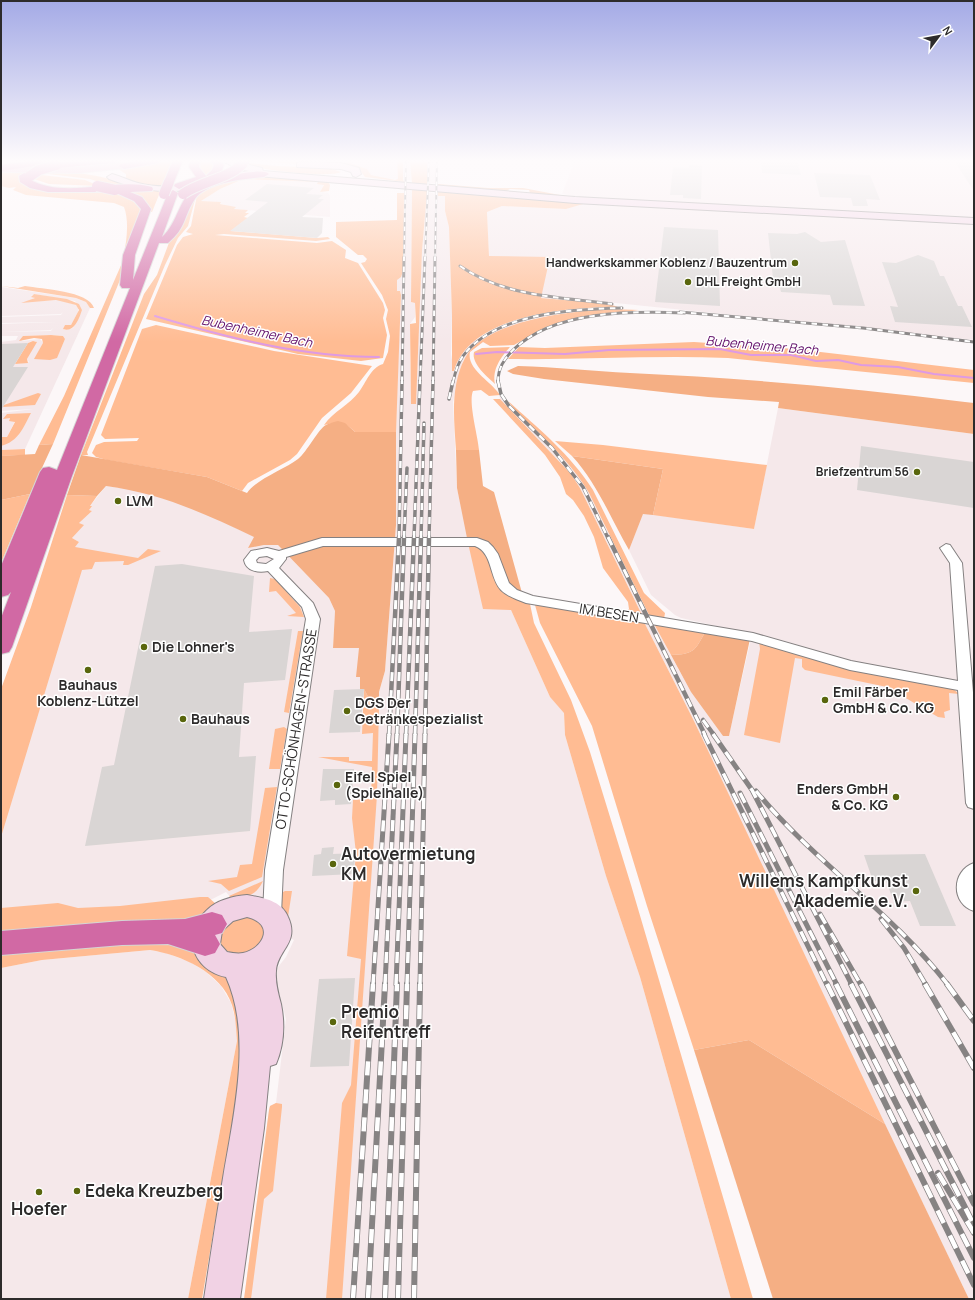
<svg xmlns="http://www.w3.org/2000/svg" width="975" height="1300" font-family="Manrope,sans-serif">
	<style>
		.built { fill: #f5e8ea; fill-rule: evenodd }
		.green { fill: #ffbc93 }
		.forest { fill: #f5af84 }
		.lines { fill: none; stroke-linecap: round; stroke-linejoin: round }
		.stream { stroke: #de9ae3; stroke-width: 2 }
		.building { fill: #d9d5d4 }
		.street-casing { stroke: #848081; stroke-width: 2 }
		.secondary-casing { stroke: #848081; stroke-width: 2 }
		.primary-casing { stroke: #d5d5d5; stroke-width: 2 }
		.highway-casing { stroke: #d5d5d5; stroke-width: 2 }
		.street { fill: #fff; fill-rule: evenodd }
		.secondary { fill: #f1d2e4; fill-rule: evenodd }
		.primary { fill: #e3a5c8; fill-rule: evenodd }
		.highway { fill: #d169a4; fill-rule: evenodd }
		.rail-far5-casing { stroke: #868383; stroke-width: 2 }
		.rail-far4-casing { stroke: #868383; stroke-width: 3 }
		.rail-far3-casing { stroke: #868383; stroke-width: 3.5 }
		.rail-far2-casing { stroke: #868383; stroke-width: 4.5 }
		.rail-far1-casing { stroke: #868383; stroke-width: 5 }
		.rail-casing { stroke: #868383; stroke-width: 6 }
		.rail-far5 { stroke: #fff; stroke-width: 1.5; stroke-dasharray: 4.5; stroke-linecap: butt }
		.rail-far4 { stroke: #fff; stroke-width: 2; stroke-dasharray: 5.5; stroke-linecap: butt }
		.rail-far3 { stroke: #fff; stroke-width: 2.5; stroke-dasharray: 7; stroke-linecap: butt }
		.rail-far2 { stroke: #fff; stroke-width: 3; stroke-dasharray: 9; stroke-linecap: butt }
		.rail-far1 { stroke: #fff; stroke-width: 3.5; stroke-dasharray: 11; stroke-linecap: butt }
		.rail { stroke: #fff; stroke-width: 4.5; stroke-dasharray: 14; stroke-linecap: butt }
		.highway-bridge-casing { stroke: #d5d5d5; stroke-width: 12; stroke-linecap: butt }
		.highway-bridge { stroke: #d169a4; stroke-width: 10 }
		.poi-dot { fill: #59660d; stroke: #fff; stroke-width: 1.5 }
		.labels { text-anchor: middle; stroke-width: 3; stroke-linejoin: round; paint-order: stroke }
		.far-poi-label { font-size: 12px; font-weight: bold; fill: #2d2b2b; stroke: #fff; text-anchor: end }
		.far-water-label { font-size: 13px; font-style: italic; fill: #63116b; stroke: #fff }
		.poi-label { font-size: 14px; font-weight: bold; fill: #2d2b2b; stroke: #fff; text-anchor: start }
		.street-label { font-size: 14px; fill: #2d2b2b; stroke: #fff }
		.near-poi-label { font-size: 17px; font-weight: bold; fill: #2d2b2b; stroke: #fff; text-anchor: start }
	</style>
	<rect width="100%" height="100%" fill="#fcf7f8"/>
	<g class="built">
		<polygon points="274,160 397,160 398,179 389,180 371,175 367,169 350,163"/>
		<polygon points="403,160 410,160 412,180 403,180"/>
		<polygon points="427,160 434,160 435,166 436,160 438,160 437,183 427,183"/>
		<polygon points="575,160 974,160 974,340 606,302 604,304 541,298 489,256 487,212 502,206 566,209 585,203 571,202 573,196 562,194"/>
		<polygon points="243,179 318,182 318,184 324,184 320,192 328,193 330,196 330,217 234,209 235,208 216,202 201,201 220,189"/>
		<polygon points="404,189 412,190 411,302 415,303 415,317 410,324 410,363 411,387 415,404 422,251 427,192 445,196 445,211 449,227 452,315 451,354 454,371 459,357 471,343 484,335 509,323 541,314 568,310 618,307 619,309 568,312 528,320 497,332 470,351 463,362 453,402 457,488 476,574 511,610 550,697 564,712 565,735 606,876 640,977 731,1299 244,1299 269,1110 270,1106 276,1103 286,1019 275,979 278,967 286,957 294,940 285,936 232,899 226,892 187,912 1,915 1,714 74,547 79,542 72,538 83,525 79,523 92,511 89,510 90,506 106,486 137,490 191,507 255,537 248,548 264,545 278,545 329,598 335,611 333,648 360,648 360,677 364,689 379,706 379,692 385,671 396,525 396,411 401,295 400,291 397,291 397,280 403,271"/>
		<path d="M1 287 76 298 86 302 90 308 25 449 1 450V446L4 445 30 413 10 418 9 421H15L7 437H1V413L33 409 1 411V342L16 340 18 336H1V332L51 331 53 328 51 330 1 332V324L56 322 1 323V317L61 315 63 312 61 314 1 316ZM34 294 75 301 82 310 73 328 64 330 65 325H71L78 312V308L76 305 60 300 30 301 35 297 31 296ZM54 335 63 336 65 339 56 358 40 339 22 341 23 336ZM36 341 27 359 29 362 15 364 29 342Z"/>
		<polygon points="499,393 515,411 558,452 577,474 589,493 650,617 642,615 580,488 571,474 509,409 500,399"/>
		<polygon points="778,408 974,434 974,1299 969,1299 807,963 694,721 644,622 654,624 691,692 723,736 729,735 752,634 681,618 675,615 651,595 629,550 643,513 754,529"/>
		<polygon points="150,950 166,953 190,962 206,972 221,986 231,1003 236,1023 237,1041 188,1299 1,1299 1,968 42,960"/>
	</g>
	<g class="green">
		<polygon points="162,160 175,160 163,187 146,185 126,180 126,174 118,169"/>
		<polygon points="198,160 211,160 217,165 204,179 196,165"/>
		<polygon points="250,160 350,163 367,169 371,175 395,180 398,179 397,160 403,160 403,180 405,182 365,177 359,169 346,165 278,163"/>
		<polygon points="410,160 427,160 427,184 412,183"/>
		<path d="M249 163 277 166 329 168 341 172C330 178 261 170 248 165Z"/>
		<path d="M1 173H23L21 175 34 187C55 188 135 183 141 210L122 275 53 444 39 445 64 396 122 263C126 246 130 223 124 207L114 203 26 195 13 190 16 187 9 188 1 186Z"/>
		<path d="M40 173C71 170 103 175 132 186L114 187 90 179Z"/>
		<polygon points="33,174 85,180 99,186 49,184 34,179"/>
		<polygon points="256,175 328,182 330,185 329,191 320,192 324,185 317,184 318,182 243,179 220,189 201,201 221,202 220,204 236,207 234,209 248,210 245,213 249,213 244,217 248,218 231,231 317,238 328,237 330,239 316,241 224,234 215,235 317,243 332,241 346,250 345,258 358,263 383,303 385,310 383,318 387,335 383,358 361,361 298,354 146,319 177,245 183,237 193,234 186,232 191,226 197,195 207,187"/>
		<polygon points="412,189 427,191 427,192 422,251 416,404 411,404 410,324 416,323 415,303 411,302"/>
		<polygon points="161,190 152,212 149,211 123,191"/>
		<path d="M438 192 583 204 566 209 502 206 487 212 489 256 550 257 541 298 609 304 618 307C570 307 470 314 454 371H452V315L449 227 445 211V196H438Z"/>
		<path d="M397 193H404L403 271 401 277 397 280V291H400L401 295 396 432H355C343 421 341 421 324 425 334 411 349 405 359 392 366 383 371 367 383 364L388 352 390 336 386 319 388 310 382 295 361 263 365 262 367 259 363 255H358L336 237V222L397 220Z"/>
		<polygon points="196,196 188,226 178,238 165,265 87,452 88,455 81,455 144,294 157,275 170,240 184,222 193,197"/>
		<path d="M1 286 18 288 25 286C42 289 89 291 94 308H90L86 302 76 298Z"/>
		<path d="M34 294 67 299 79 304 82 310C79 319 74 333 63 329L65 325H71L79 310 76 305 56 300 21 303 35 298 31 297Z"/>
		<path d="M610 309 639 310 568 320 546 327 514 345 490 346 483 342 470 352C466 369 492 382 500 395L489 396 481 390 473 391C468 402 478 436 479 450H456C454 419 450 387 465 358 485 320 572 311 610 309Z"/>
		<polygon points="156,325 274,351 372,366 351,393 322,418 297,454 290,460 248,483 242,491 207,477 107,460 96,457 92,453 96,445 104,442 137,441 139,438 105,439 101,435 142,329"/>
		<polygon points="51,335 63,336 65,339 57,358 50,360 34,359 43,343 42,339 34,338 19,341 23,336"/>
		<polygon points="33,341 37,342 27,359 28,363 15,364 28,343"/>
		<path d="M694 342 795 349 974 370V383L728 358C655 355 581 360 508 359L519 347 545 348Z"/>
		<path d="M510 347C501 357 492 369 495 384 488 377 471 364 474 352L482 348Z"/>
		<polygon points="38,393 41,394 35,405 3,407 4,405"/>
		<polygon points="493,399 500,399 571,474 580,488 642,615 625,612 629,609 628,602 603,568 594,537 584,516 573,500 566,494 560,477 545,455"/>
		<path d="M508 401C538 428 571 455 593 490L644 593 665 613 664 619 650 617 589 493C575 469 557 451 538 432 527 422 516 413 508 401Z"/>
		<path d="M31 413C23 428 19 441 1 446V437H7L15 422 9 421 10 418 3 419 7 414Z"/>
		<polygon points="555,441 603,445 767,465 754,529 653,515 663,469 572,456"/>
		<polygon points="25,449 25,455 1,456 1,450"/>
		<polygon points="30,494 1,563 1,500"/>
		<polygon points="67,495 97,496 90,506 92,506 89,510 92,511 79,523 84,525 72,538 79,542 75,547 138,558 148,549 161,551 128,565 123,565 124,561 95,562 92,569 82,570 1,837 1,689 31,607"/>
		<polygon points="468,543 485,550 507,595 530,604 534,623 571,700 590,752 631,885 753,1299 731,1299 640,977 606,876 565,735 564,713 550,697 511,610 483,609"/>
		<polygon points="270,578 275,579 300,607 304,617 287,616 296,613 276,591 269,592"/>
		<polygon points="535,605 644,622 694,721 885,1124 749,1040 694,1050 647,906 592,726 540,623"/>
		<path d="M654 624 705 632C695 651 694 654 671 655Z"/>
		<polygon points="298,631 303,631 289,713 284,712"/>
		<polygon points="759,641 951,687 959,694 949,693 950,710 944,712 945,718 938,717 887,687 805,670 802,667 802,659 795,658 780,743 744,735 760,649"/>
		<polygon points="364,689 373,706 379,706 377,795 342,1299 326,1299 342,1103 351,1085 361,959 347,956 356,853 352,818 353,800 371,799 372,767 318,757 349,757 349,761 372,761 373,733 362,734"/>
		<polygon points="284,727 287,729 280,769 269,769 275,729"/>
		<polygon points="277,787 262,877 229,891 221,884 208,881 237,877 240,865 252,864 265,788"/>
		<path d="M263 881C256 896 247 897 232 899L229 896Z"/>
		<polygon points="285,891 292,891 285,936 279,912 281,893"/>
		<polygon points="200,897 208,897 216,904 204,920 1,936 1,908 58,903 78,908 120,906"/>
		<path d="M249 916 262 921 266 933C265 937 263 941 261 945 251 959 224 958 219 940 224 922 231 919 249 916Z"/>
		<path d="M158 941 189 944 230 974 246 1040 202 1299H188L237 1041C236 1029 236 1017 232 1005 221 972 181 955 150 950L42 960 1 968V954Z"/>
		<polygon points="276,1103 282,1104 282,1107 273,1191 264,1199 251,1299 244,1299 269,1110 270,1106"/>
	</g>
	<g class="forest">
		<polygon points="438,184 488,188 523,188 565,196 530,193 529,190 510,189 506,191 438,185"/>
		<path d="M518 366C556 367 593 371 630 373 742 378 854 388 965 402L974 403V434L778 408 779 402 708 397 544 379 513 374 507 371Z"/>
		<path d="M338 421 345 423 355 432H396V525L385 671 379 692V706H373L364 689H360V677H356L359 648H333L335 611 329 598 278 545H264L248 548 254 537C206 514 160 493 106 486L97 496 67 495 81 455 207 477 247 493C255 480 285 469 298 459 307 452 319 428 326 425 329 423 334 422 338 421Z"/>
		<polygon points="53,444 30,494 1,500 1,456 35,454 39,445"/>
		<polygon points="456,450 479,450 483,486 494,492 522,593 506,582 494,548 488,542 467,538 457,488"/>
		<path d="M572 456 663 469 653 515 643 514 629 550C611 519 597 483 572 456Z"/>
		<path d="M705 632 750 639 729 736H723L691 692 671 655C694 654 695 651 705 632Z"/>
		<polygon points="749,1040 885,1124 969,1299 773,1299 694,1050"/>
	</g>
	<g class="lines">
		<g class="stream">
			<path d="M155 316C228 338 302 357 379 357"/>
			<polyline points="476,354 497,352 565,354 609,350 720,349 751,355 791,355 816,361 838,360 861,365 898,367 934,374 974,378"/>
		</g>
	</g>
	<g class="building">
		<polygon points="761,160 797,160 801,175 762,173"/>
		<polygon points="955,162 974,163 974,191"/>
		<polygon points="689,165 702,166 701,199 683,198 683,195 670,195 673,167 689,168"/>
		<polygon points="814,173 870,175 880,200 866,199 868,206 853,206 851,198 820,197"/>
		<polygon points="267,184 314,188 306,194 323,195 318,199 324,199 302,217 323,218 322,233 317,238 230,231 268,202 245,200"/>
		<polygon points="664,227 718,230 720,306 655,302"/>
		<polygon points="805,232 821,242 845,240 865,306 833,305 830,295 781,292 780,288 774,287 768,233 797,234"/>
		<polygon points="918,255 934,261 940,276 944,276 958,306 962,306 972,327 895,322 890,306 898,307 882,262 896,263"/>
		<polygon points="28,343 13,367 28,367 1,410 1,344"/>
		<polygon points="861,446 974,462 974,508 857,490"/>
		<polygon points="182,564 254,576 249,632 292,629 285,680 244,683 239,757 256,756 250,831 85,846 102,767 114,765 155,566"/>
		<polygon points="364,689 360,732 329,733 334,690"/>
		<polygon points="323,769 354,769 351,804 335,805 335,800 320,801"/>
		<polygon points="334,847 333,854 355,853 354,874 312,876 314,855 321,854 322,848"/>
		<polygon points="925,854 956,926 920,926 910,901 894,902 886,881 873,881 864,855"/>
		<polygon points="355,978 349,1066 310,1067 319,979"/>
	</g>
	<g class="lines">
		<g class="street-casing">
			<g id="street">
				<path d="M322 538H477L488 542 493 547 498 554 509 583 517 590 533 596 753 633 851 661 958 681 950 563 940 548 946 544 950 545 962 563 974 704V809L968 807 966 803 958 690 850 670 752 641 526 603C518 600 508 597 501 590 489 577 493 553 475 546H323L286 557V559L279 568 313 603 320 619 283 870 281 914 278 919 272 922 266 919 263 914 265 870 306 619 302 607 268 571C258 573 246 571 244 560L251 551 267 548 279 551ZM267 556 274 559 266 564 257 563 256 560 259 557Z"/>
				<path d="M974 863V911C951 904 951 871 974 863Z"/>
			</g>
		</g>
		<g class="secondary-casing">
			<g id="secondary">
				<path d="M220 160C234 160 249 165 262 168L263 171 575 197 974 218V224L575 203 257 176 240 178 235 175 237 173 249 171 239 169Z"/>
				<polygon points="300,162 341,163 359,168 361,174 356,177 353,176 351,172 341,169 297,167 297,163"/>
				<path d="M112 174C121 176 129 181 138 183 161 189 183 186 206 181L211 184 209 186C174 195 143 192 109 179L107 177Z"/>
				<path d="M247 895C263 898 281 900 288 917 300 943 277 950 276 971 275 982 278 993 281 1004 285 1024 284 1045 276 1064L270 1066 264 1128 240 1299H204C210 1259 216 1219 223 1178 233 1117 253 1036 226 977 192 970 181 934 207 910 217 900 234 896 247 895ZM247 917C276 924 263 949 243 953 238 954 232 953 227 952L220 944 222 931 233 921Z"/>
			</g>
		</g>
		<g class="primary-casing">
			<polygon id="primary" points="124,163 127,164 129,166 127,168 79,173 1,172 1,166 79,167"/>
		</g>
		<g class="highway-casing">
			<g id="highway">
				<polygon points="36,160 59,160 57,162 119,160 114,163 56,168 53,167 53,163 1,171 1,165"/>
				<polygon points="142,160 163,160 158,163 124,169 119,166 121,164"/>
				<polygon points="173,160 183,160 174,182 169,185 164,182"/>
				<path d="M190 160H200L199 167 206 176 212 170 214 165 209 160C215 160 220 159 224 164L222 171 214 180C224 177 262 167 269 174L264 177C245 179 207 182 195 199 183 217 187 227 168 243H159L72 476 12 647 9 652 1 654V618L11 592 8 595 1 597V566L40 472 43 468 49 467 57 470 130 288H122L120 285 123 255 141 209 134 201 114 192H48L30 188 20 182 19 176 24 173 27 174 29 179C65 200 114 177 152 187L153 189 152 191 130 192 142 197 151 209 135 255 133 280 168 193 173 190 178 193 162 237C178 223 179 197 196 187L193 185 179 189 174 186 175 184 196 177 189 167Z"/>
				<polygon points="212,912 222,915 227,924 222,933 215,935 220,944 215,953 205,956 168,944 122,945 1,955 1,931 122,921 185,919"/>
			</g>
		</g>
		<use href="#street" class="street"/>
		<use href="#secondary" class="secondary"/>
		<use href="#primary" class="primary"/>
		<use href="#highway" class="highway"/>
		<g class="rail-far5-casing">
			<g id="rail-far5">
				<polyline points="404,258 406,160"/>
				<polyline points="425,258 429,160"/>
				<polyline points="435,258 437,160"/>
			</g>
		</g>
		<g class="rail-far4-casing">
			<g id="rail-far4">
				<path d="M460 266C505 297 560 297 612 304"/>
				<polyline points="680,312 863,328 974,342"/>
				<polyline points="402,382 404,257"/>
				<polyline points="420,382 425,257"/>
				<polyline points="433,382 435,257"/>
				<path d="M453 382C455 373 458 363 463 356 495 313 573 309 622 308"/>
				<path d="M498 382C498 368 504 359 513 350 554 310 631 311 685 313"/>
			</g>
		</g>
		<g class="rail-far3-casing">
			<g id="rail-far3">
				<polyline points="498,381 501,394 509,406 552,448 583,487 608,538"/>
				<polyline points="449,399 453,381"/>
				<polyline points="399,538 402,381"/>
				<polyline points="404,538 407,468"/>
				<polyline points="414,538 420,381"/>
				<polyline points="421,538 424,423"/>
				<polyline points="429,538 433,381"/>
			</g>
		</g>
		<g class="rail-far2-casing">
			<g id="rail-far2">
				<polyline points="608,537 705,735"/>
				<polyline points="703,720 714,735"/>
				<polyline points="389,735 399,537"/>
				<polyline points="397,735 404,537"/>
				<polyline points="406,735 414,537"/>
				<polyline points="415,735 421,537"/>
				<polyline points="425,735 429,537"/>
			</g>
		</g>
		<g class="rail-far1-casing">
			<g id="rail-far1">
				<polyline points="704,734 827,985"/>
				<polyline points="713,734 752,790 852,985"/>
				<path d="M756 791C814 862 892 912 948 985"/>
				<polyline points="740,793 837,985"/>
				<polyline points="820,914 861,985"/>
				<polyline points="881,919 904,948 926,985"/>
				<polyline points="373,985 389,734"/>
				<polyline points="385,985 397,734"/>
				<polyline points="396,985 406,734"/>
				<polyline points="407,985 415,734"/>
				<polyline points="420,985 425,734"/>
			</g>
		</g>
		<g class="rail-casing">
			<g id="rail">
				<polyline points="827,984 974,1285"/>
				<polyline points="836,984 974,1258"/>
				<polyline points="851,984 974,1225"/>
				<polyline points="861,984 974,1204"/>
				<polyline points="925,984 974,1068"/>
				<polyline points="947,984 974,1021"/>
				<polyline points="938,1173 974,1233"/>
				<polyline points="353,1299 373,984"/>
				<polyline points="368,1299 385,984"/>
				<polyline points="385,1299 397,984"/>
				<polyline points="398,1299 407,984"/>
				<polyline points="414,1299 420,984"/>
			</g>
		</g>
		<use href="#rail-far5" class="rail-far5"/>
		<use href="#rail-far4" class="rail-far4"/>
		<use href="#rail-far3" class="rail-far3"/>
		<use href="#rail-far2" class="rail-far2"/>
		<use href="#rail-far1" class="rail-far1"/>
		<use href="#rail" class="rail"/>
		<g class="highway-bridge-casing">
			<g id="highway-bridge">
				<polyline points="30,176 39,170 56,165"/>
				<polyline points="97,186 115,190"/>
				<polyline points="164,194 169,182"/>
				<path d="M183 194C200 181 235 178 245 160"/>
			</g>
		</g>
		<use href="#highway-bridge" class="highway-bridge"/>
	</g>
	<linearGradient id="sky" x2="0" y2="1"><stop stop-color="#a4aae6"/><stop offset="0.47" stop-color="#fefbfc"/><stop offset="1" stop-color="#fefbfc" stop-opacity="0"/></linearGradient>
	<rect width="975" height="342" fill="url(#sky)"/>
	<g class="poi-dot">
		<circle cx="795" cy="263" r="4"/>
		<circle cx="688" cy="282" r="4"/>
		<circle cx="917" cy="472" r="4"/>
		<circle cx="118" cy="501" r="4"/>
		<circle cx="144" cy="647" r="4"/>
		<circle cx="88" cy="670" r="4"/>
		<circle cx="825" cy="700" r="4"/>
		<circle cx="347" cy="711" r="4"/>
		<circle cx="183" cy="719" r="4"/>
		<circle cx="337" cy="785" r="4"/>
		<circle cx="896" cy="797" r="4"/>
		<circle cx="333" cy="864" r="4"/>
		<circle cx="916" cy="891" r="4"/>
		<circle cx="333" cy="1022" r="4"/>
		<circle cx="77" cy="1191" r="4"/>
		<circle cx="39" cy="1192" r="4"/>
	</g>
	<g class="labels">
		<g class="far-poi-label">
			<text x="787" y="267">Handwerkskammer Koblenz / Bauzentrum</text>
			<text x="696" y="286" text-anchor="start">DHL Freight GmbH</text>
			<text x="909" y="476">Briefzentrum 56</text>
		</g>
		<g class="far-water-label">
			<text transform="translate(257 331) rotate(12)" y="5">Bubenheimer Bach</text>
			<text transform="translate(762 345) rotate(5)" y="5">Bubenheimer Bach</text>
		</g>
		<g class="poi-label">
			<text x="126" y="506">LVM</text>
			<text x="152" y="652">Die Lohner's</text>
			<text x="88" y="690" text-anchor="middle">Bauhaus<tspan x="88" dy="16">Koblenz-Lützel</tspan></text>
			<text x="833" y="697">Emil Färber<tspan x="833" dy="16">GmbH &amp; Co. KG</tspan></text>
			<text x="355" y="708">DGS Der<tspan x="355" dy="16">Getränkespezialist</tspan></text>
			<text x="191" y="724">Bauhaus</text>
			<text x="345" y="782">Eifel Spiel<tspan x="345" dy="16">(Spielhalle)</tspan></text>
			<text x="888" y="794" text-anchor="end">Enders GmbH<tspan x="888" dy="16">&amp; Co. KG</tspan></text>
		</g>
		<g class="street-label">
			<text transform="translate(609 613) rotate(9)" y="5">IM BESEN</text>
			<text transform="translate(296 729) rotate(-81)" y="5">OTTO-SCHÖNHAGEN-STRASSE</text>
		</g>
		<g class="near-poi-label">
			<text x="341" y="860">Autovermietung<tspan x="341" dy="20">KM</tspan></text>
			<text x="908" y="887" text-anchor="end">Willems Kampfkunst<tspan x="908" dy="20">Akademie e.V.</tspan></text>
			<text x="341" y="1018">Premio<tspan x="341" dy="20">Reifentreff</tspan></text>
			<text x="85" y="1197">Edeka Kreuzberg</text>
			<text x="39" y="1215" text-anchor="middle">Hoefer</text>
		</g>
	</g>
	<rect width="975" height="1300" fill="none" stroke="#2d2b2b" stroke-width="4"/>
	<g transform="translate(939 36) rotate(58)" stroke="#ffffff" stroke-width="3" paint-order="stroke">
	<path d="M0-3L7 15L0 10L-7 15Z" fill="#2d2b2b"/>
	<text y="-6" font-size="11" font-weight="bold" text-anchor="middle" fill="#2d2b2b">N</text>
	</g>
</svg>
